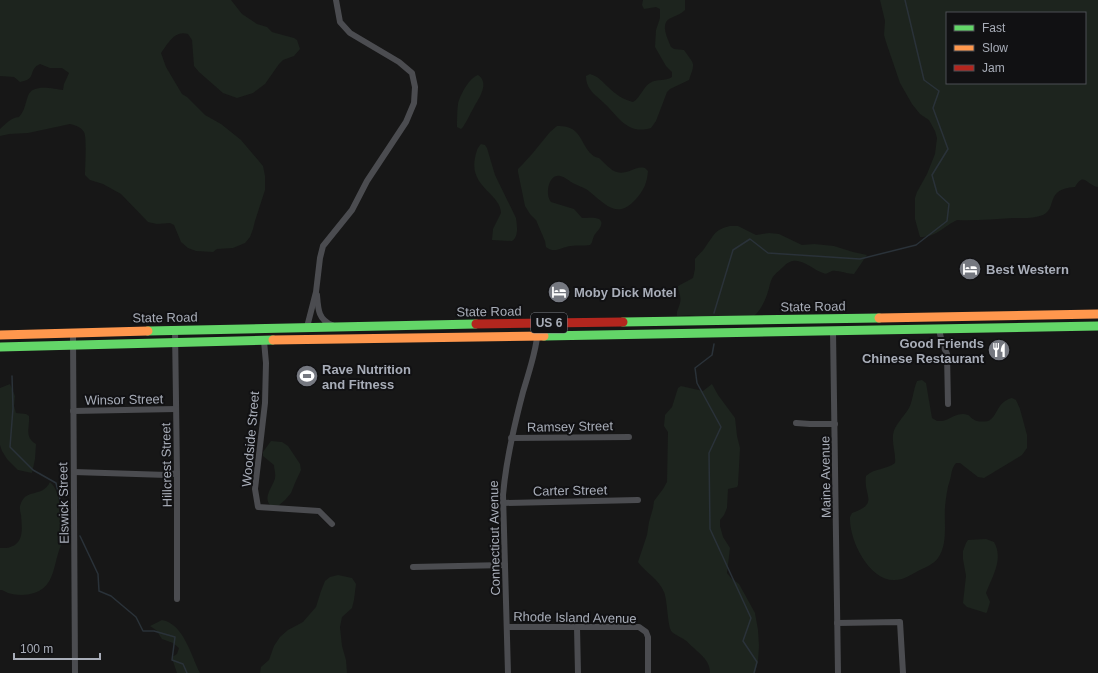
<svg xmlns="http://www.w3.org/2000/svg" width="1098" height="673" font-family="Arial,sans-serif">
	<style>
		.green { fill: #1d241e; fill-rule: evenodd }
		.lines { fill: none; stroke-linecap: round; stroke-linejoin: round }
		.stream { stroke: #2a3239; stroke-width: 1.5 }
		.street { stroke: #4b4c50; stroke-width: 6 }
		.fast { stroke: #63d668; stroke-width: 9 }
		.slow { stroke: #ff974d; stroke-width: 9 }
		.jam { stroke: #b3261e; stroke-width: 9 }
		.labels { text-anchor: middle; stroke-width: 4; stroke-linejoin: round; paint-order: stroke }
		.shield { fill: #111113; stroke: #7b7e86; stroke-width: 1 }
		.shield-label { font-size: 12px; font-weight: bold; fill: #a8adb8 }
		.poi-label { font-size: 13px; font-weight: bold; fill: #a8adb8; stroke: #111113; text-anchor: start }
		.street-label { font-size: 13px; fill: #a8adb8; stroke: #111113 }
	</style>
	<rect width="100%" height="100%" fill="#171717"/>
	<g class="green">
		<path d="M0 0H231L242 14 257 24 267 27 272 32 279 34 294 38 297 40 300 49 294 56 283 60 279 64 265 84 253 93 237 98 223 93 199 72 194 66 192 40 188 34C174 30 168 44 161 53L166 67 182 94 187 97 205 115 221 124 241 140 263 166 265 176V190L255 221 253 229 250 237 245 243 233 248 217 249 213 252 196 251 188 248 181 242 174 225 170 223 157 224 148 222 121 194 103 184 90 180 85 175C85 167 87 137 84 132 81 127 75 125 70 124L28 133 9 134 0 136V129C7 123 10 118 19 117 25 110 25 104 28 96 32 83 54 89 63 90L64 84 69 73 62 68H50L40 64C27 70 38 79 20 82L14 77 0 76Z"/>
		<path d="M643 0H685V10C681 14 677 15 671 18 659 23 668 39 671 47L674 49 684 50C694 65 696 61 689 80L670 89 667 92 656 121 651 128C627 135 619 117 605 104 596 95 586 90 586 76L590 74C600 77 601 81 608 87 615 94 624 100 633 102 641 97 643 87 650 83 657 78 665 82 672 77V72L666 66 655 47 656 30 660 18V9L656 7 644 9 642 5Z"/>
		<path d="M880 0H1098V187C1086 185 1084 171 1075 187 1044 189 1058 208 1043 215 1033 219 1022 218 1013 218 994 219 975 221 957 220 944 226 937 237 920 237L915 219V198L917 192 927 174 935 154 937 138 935 131 929 120 920 114 912 104 900 83 886 42 884 35 885 21ZM947 13H1085V83H947Z"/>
		<path d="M478 75C490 83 479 98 474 107 470 114 467 121 463 127L461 129 457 127C457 120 457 112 458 104 460 95 469 78 478 75Z"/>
		<path d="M557 126C561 126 564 126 567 127 584 131 583 155 599 158 611 169 615 177 632 170 637 168 639 167 645 168L648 171C647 183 644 190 636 199 618 219 607 206 590 192 585 187 577 186 571 182 568 180 565 177 560 176 548 174 545 195 551 202L574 209 582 218C587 218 595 217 599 219 606 224 596 232 594 236 592 240 593 242 590 245 584 246 577 245 571 246 561 247 555 254 546 247L545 241 536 220 530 214 525 206 518 172V169L522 165 532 154 550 132Z"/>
		<path d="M481 144 485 145 487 148 495 175 516 218C517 226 519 236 512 241L492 240 493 229 501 213C501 194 469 187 475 158 476 153 477 148 481 144Z"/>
		<path d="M730 226H738L756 235 769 233 779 234 802 245 814 244 834 246 853 252 867 255 854 274C847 274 838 270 832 271 829 272 827 275 823 273 809 268 797 252 783 267 776 274 773 274 770 284 768 294 762 310 754 316L713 319 689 315 677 316C676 311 679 308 680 303 682 297 678 292 678 286L693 278 695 269V259C699 254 703 251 706 246 715 234 714 230 730 226Z"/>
		<path d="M922 380 926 383 932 418 937 421C940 421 944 421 946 420 953 417 960 412 968 415 971 416 970 418 973 419 976 422 983 422 988 421 998 417 996 402 1012 398L1016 400 1020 409 1027 435V448L1022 455 984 478 978 477 960 463H956C951 469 952 473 950 480 947 488 946 498 945 507 944 523 948 544 938 558 934 564 924 568 918 571 911 575 903 580 895 580 869 581 849 540 850 517L852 513C880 503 863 496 866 476 874 468 886 470 895 463 896 454 892 445 893 435 894 425 904 417 909 408 913 400 913 390 917 381Z"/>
		<path d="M10 384 15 396 14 406 16 413 26 414 29 416C30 428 24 437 36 444L35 459 32 473 18 470 7 459 2 451 0 445V388Z"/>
		<path d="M712 384 718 395 735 418 737 436 740 448 738 485 737 487 728 489 727 508 724 515 720 520V526L723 537 730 548 727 573 731 578 739 584 755 613 758 630 759 646 758 661 755 673H710C710 661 702 656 694 648 691 646 688 642 685 640 681 637 675 635 672 632 667 626 668 602 664 592 659 579 646 573 638 562L647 535 649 522 653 508 654 501 663 489 667 482 668 432 664 426 665 415 672 407 678 388 681 386 703 391Z"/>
		<path d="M271 441 282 442 288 446 300 464 301 470 295 483 291 493 285 500 278 506 270 505C263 496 273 487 275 478 276 474 274 469 274 465L263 456V452Z"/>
		<path d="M50 482C66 497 54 520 67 536 49 556 63 594 21 595 17 595 12 594 8 593 5 592 4 590 0 590V548C2 548 4 548 6 548 25 545 22 529 21 515 20 511 19 507 21 503 27 488 42 498 50 482Z"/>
		<path d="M986 539 994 542C1004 559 992 577 986 593L990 602 987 612 986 613 967 607 963 603 966 576 963 559V551L966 543 968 540Z"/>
		<polygon points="338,575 352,578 356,584 354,600 352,608 342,617 340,627 342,646 346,660 347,673 260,673 261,667 269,660 274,646 280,637 288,630 303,622 316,607 321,591 325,581 330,577"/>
		<path d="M162 620C184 624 191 656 200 673H177L173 661 172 657 177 654 179 648 173 643 162 639 156 630 150 626Z"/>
	</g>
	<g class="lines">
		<g class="stream">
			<polyline points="714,313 733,250 750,239 768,253 860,259 916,245 947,221 949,204 937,193 932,175 948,149 933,108 939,91 924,80 905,0"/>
			<polyline points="714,344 712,355 695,368 697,383 721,427 709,453 710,529 751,618 743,641 757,662 754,673"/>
			<polyline points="12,376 13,408 10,447 33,470 56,483 67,528"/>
			<polyline points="80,536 98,574 99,591 111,596 136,617 143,631 154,631 175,637 172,660 183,664 187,673"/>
		</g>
		<g class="street">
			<path d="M317 295C318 308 318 320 332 325"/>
			<polyline points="307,327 316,292 320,258 323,246 352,210 367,181 406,122 414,103 415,87 412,73 399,62 350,33 340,22 336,0"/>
			<polyline points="939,329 942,343 947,354 948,404"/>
			<polyline points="175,330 177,473 177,599"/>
			<polyline points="833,331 838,673"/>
			<polyline points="73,333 75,673"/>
			<polyline points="264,341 266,363 265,403 255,489 258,507 319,511 332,524"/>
			<polyline points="73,411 176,409"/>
			<polyline points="796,423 810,424 835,424"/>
			<polyline points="511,438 629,437"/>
			<polyline points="74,472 167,475 177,473"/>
			<polyline points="503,503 638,500"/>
			<polyline points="413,567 505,565"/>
			<polyline points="837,623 900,622 903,673"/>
			<polyline points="507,627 639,627 646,632 648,637 648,673"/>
			<polyline points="577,627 578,673"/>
			<path d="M508 673 503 495C506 460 514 426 523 392 530 369 537 347 539 323"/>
		</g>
		<g class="fast">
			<polyline points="623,322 879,318"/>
			<polyline points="148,331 476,324"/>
			<polyline points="544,336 1098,326"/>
			<polyline points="0,347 273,340"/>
		</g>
		<g class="slow">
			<polyline points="879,318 1098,314"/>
			<polyline points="0,335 148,331"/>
			<polyline points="273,340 544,336"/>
		</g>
		<polyline class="jam" points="476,324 623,322"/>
	</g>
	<defs>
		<g id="hotel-disc" transform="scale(1.15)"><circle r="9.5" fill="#757880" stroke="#111113"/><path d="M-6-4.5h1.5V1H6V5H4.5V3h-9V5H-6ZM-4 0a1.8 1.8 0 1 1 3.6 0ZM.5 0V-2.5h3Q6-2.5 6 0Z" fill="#fff"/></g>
		<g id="restaurant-disc" transform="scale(1.15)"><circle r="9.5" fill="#757880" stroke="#111113"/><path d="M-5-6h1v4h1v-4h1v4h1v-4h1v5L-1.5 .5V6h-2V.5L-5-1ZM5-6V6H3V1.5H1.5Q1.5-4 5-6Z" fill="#fff"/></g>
		<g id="stadium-disc" transform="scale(1.15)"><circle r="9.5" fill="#757880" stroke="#111113"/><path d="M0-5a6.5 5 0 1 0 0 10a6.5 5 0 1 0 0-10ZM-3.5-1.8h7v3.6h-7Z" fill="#fff"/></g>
	</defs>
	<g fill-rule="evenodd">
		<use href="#hotel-disc" x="970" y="269"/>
		<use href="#hotel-disc" x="559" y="292"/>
		<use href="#restaurant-disc" x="999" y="350"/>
		<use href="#stadium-disc" x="307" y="376"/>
	</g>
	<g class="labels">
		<rect class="shield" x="531" y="313" width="36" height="20" rx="3"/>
		<g class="shield-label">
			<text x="549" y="327">US 6</text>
		</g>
		<g class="poi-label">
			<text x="986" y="274">Best Western</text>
			<text x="574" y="297">Moby Dick Motel</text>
			<text x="984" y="348" text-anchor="end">Good Friends<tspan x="984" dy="15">Chinese Restaurant</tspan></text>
			<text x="322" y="374">Rave Nutrition<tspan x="322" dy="15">and Fitness</tspan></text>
		</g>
		<g class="street-label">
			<text transform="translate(813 306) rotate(-1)" y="5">State Road</text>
			<text transform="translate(489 311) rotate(-1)" y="5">State Road</text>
			<text transform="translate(165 317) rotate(-1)" y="5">State Road</text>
			<text transform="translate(124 399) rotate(-1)" y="5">Winsor Street</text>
			<text transform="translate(570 426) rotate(-1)" y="5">Ramsey Street</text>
			<text transform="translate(250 439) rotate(-85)" y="5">Woodside Street</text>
			<text transform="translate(166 465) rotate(-91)" y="5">Hillcrest Street</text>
			<text transform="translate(825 477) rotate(-91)" y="5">Maine Avenue</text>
			<text transform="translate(570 490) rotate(-1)" y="5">Carter Street</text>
			<text transform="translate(63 503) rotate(-91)" y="5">Elswick Street</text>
			<text transform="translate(494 538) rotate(-91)" y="5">Connecticut Avenue</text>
			<text transform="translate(575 617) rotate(1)" y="5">Rhode Island Avenue</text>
		</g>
	</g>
	<rect x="946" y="12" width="140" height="72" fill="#111113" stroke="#4d4f55"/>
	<rect x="954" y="25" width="20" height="6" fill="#63d668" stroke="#4d4f55"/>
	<text x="982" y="32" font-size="12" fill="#a8adb8">Fast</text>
	<rect x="954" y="45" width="20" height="6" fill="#ff974d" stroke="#4d4f55"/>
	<text x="982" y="52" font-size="12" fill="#a8adb8">Slow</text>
	<rect x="954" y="65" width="20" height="6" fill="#b3261e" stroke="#4d4f55"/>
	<text x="982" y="72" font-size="12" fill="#a8adb8">Jam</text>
	<path d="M14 653v6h86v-6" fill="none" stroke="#a8adb8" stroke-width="2"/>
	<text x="20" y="653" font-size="12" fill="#a8adb8" stroke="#111113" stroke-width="3" paint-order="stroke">100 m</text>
</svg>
